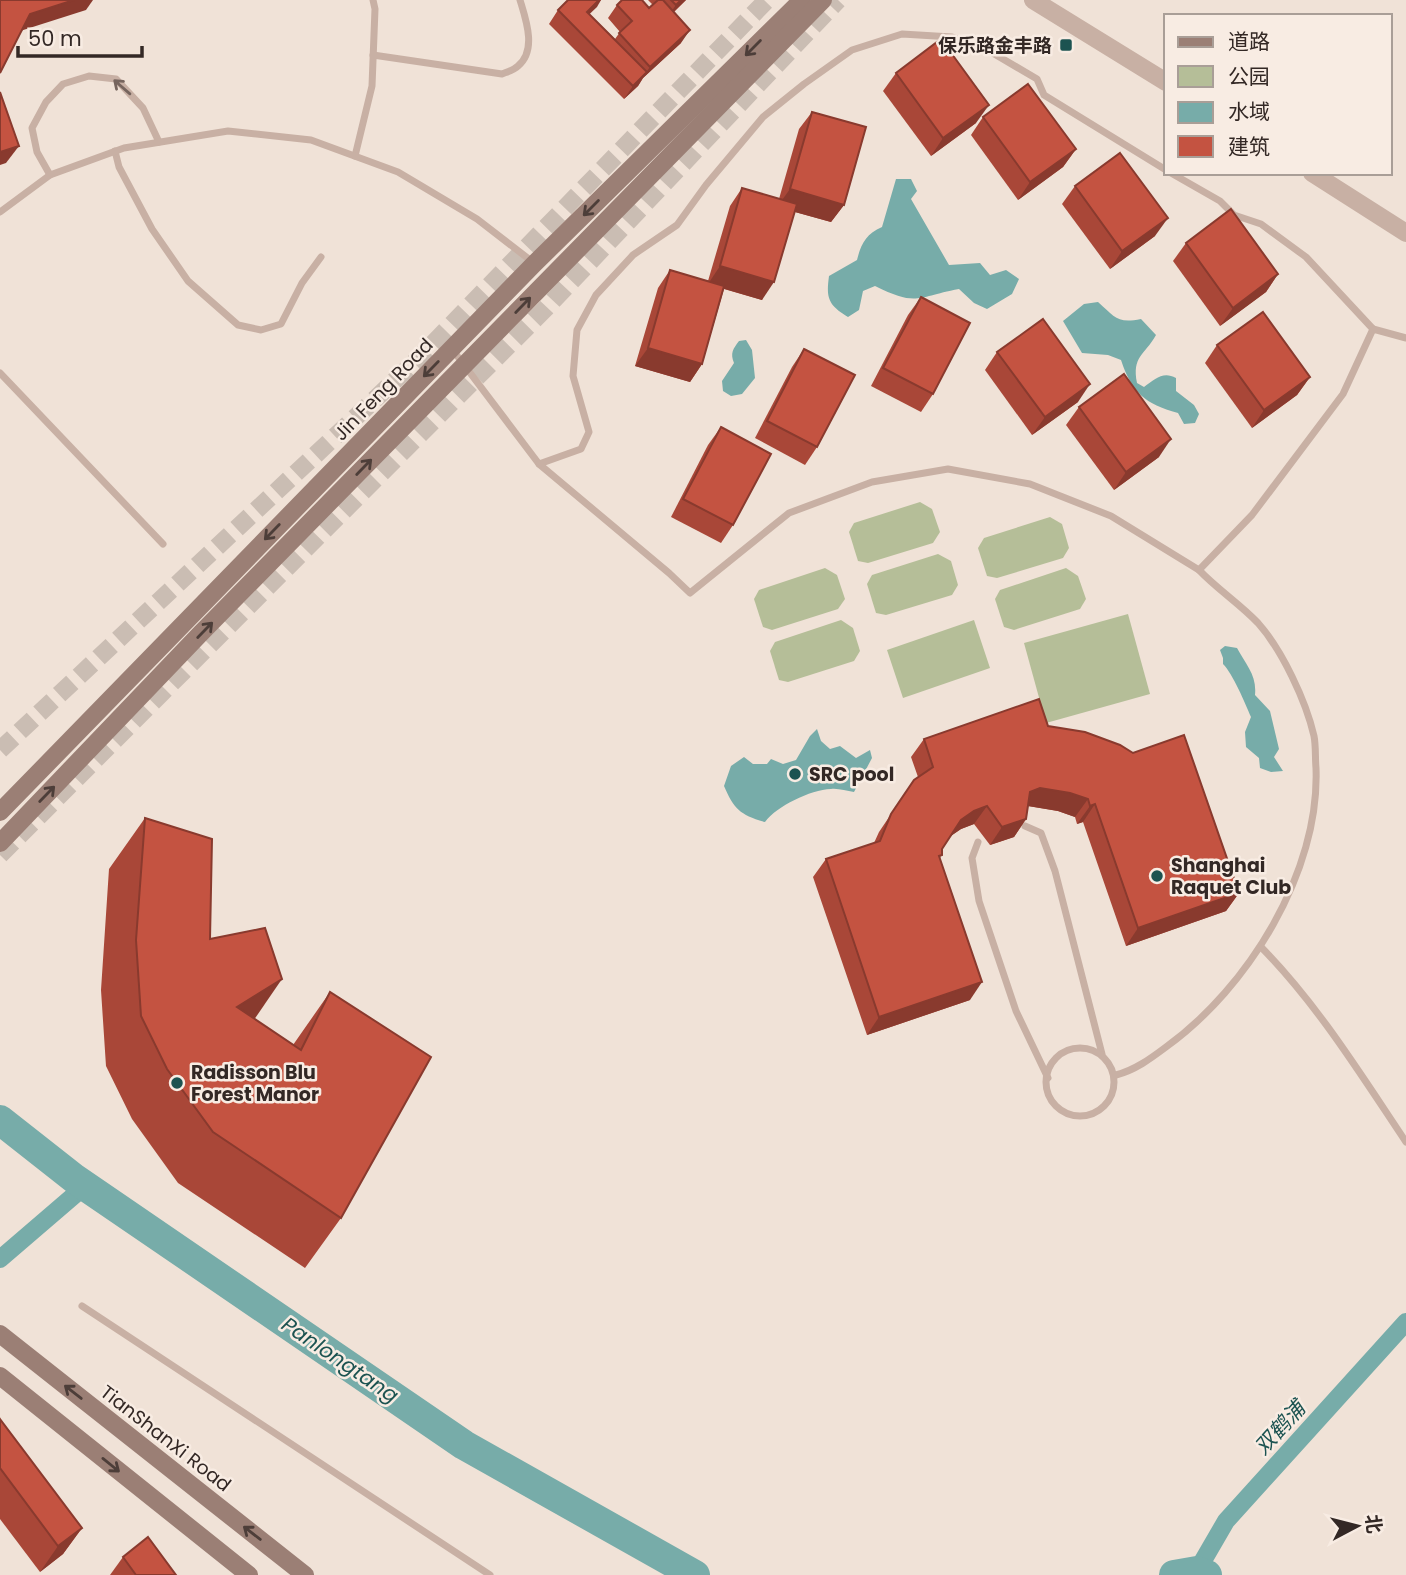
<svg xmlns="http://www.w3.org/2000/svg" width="1406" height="1575" font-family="Poppins,'Noto Sans SC',sans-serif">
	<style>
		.green { fill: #b5be98 }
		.water { fill: #77aca9 }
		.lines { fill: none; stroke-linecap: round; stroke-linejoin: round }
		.canal { stroke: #77aca9; stroke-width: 18 }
		.river { stroke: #77aca9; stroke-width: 30 }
		.primary-tunnel { stroke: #cabdb3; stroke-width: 18; stroke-dasharray: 18 9; stroke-linecap: butt }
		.service { stroke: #c8b0a4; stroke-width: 7 }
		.tertiary { stroke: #c8b0a4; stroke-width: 18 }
		.secondary { stroke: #9b7f75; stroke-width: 18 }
		.wall { fill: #a94738 }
		.shaded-wall { fill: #893a2e }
		.building { fill: #c45341; stroke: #893a2e; stroke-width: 2 }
		.oneway { stroke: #4d3e39 }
		.oneway2 { stroke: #76655e }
		.poi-dot { fill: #1c5351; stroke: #f8ece3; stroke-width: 2.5 }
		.labels { text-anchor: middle; stroke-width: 5; stroke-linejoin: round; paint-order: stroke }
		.poi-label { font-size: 19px; font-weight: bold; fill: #332825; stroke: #f8ece3; text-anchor: start }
		.street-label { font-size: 19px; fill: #332825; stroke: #f8ece3 }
		.water-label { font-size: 21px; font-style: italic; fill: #1c5351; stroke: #f8ece3 }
	</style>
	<rect width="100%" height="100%" fill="#f0e2d7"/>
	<g class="green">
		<polygon points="920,502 932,509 940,532 933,543 868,563 858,561 849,532 854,523"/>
		<polygon points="1050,517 1062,524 1069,548 1063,558 997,578 987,576 978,548 984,538"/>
		<polygon points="938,554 951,561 958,585 952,595 886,615 876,613 867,584 872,575"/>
		<polygon points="825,568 837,575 845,599 838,609 772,630 763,627 754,599 759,590"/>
		<polygon points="1066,568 1078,576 1086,599 1080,609 1014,630 1004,627 995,599 1000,590"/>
		<polygon points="1128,614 1150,694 1046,723 1024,643"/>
		<polygon points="841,620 853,628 860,651 854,661 788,682 779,680 770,651 775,642"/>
		<polygon points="974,620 990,668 903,698 887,650"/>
	</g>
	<g class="water">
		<path d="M896 179H911L917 191 911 199 949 265 980 263 990 275 1006 270 1019 279 1012 294 987 309 974 303 959 289C916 297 918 307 875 286L863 291 859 310 848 317C828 305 826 298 829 276L857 260C861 244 866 234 882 227Z"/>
		<path d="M1098 302C1115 317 1117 324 1141 319L1156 335C1144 356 1132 356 1137 383L1144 387C1155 379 1163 371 1176 378V391L1194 405 1199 414 1195 423 1184 424 1178 413C1145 404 1132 393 1121 360L1108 355 1082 353 1063 321 1084 304Z"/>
		<path d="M746 340 752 350 755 378 742 394 731 396 723 391 722 381 734 363C730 353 733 349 739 341Z"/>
		<path d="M1225 646 1237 648C1246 665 1257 675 1255 695L1270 711 1279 749 1274 757 1283 771 1271 772 1260 768 1259 758 1246 747 1245 732 1251 717C1245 703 1233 674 1223 664V658L1220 650Z"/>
		<path d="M817 729 821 741 830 749 840 746 856 758 870 750 872 758 854 792C846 791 838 788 831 789 810 790 777 806 765 822 740 815 734 809 724 786L731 766 744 757 753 764H767L771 759 783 764 796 760 810 736Z"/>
	</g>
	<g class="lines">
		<g class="canal">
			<polyline points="0,1259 85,1186"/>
			<polyline points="1197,1571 1226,1521 1406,1322"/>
		</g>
		<g class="river">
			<polyline points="0,1120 75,1179 464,1445 695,1575"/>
			<polyline points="1174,1575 1197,1571 1207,1575"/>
		</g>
		<g class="primary-tunnel">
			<polyline points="0,750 421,356 767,0"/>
			<polyline points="0,855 546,308 838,0"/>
		</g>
		<g class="service">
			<path d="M373 55 502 74C507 72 514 70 518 66 537 50 526 20 520 0"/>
			<polyline points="115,151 119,167 152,229 188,281 238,325 261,330 281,324 302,283 321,257"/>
			<polyline points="355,156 372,86 375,9 373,0"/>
			<polyline points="1171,173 1220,201 1234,215 1261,224 1306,257 1373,329"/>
			<polyline points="50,175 37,152 32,128 46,102 63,84 89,76 116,79 143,108 159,142"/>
			<polyline points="0,212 50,175 124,148 228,131 311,140 398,172 477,219 534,263"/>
			<polyline points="452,349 539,464 669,573 690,593 789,513 872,482 948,469 1030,484 1111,516 1199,570 1252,515 1343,394 1373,329 1406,338"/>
			<polyline points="0,373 163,544"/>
			<polyline points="539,464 581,449 589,432 573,376 577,330 596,295 633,255 677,225 706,185 763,117 804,84 852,50 902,34 952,37 991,52 1037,79 1044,95 1166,170"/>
			<polyline points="1025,826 1041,833 1055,871 1102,1054"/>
			<polyline points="978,842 972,858 979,901 1016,1011 1048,1078"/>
			<path d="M1261 947C1318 1005 1361 1075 1406 1142"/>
			<circle cx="1080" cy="1082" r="34"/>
			<path d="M1116 1075C1135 1070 1150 1059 1166 1047 1248 988 1320 872 1316 768 1315 758 1316 746 1314 736 1306 701 1282 650 1258 623 1240 604 1217 589 1199 570"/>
			<polyline points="82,1306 490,1575"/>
		</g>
		<g class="tertiary">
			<polyline points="1033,0 1166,82"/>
			<polyline points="1312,173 1406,233"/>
		</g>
		<g class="secondary">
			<polyline points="0,812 534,264 802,0"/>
			<polyline points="0,843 201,633 823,0"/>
			<polyline points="0,1334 305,1575"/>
			<polyline points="0,1376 249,1575"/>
		</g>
	</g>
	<g class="wall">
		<polygon points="568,0 601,0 589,14 615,39 620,32 608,18 617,5 649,8 653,5 648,0 686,0 674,12 681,43 643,78 638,86 624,99 549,24 558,10"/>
		<polygon points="896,73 976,123 931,156 883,91"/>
		<polygon points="812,112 844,205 831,222 795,212 762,300 724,289 702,364 690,382 635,366 658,288 670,270 708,281 730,206 742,188 779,199 799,129"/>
		<polygon points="983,117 1076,149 1063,167 1018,200 971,135"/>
		<polygon points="1075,186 1155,236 1110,269 1062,204"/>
		<polygon points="1186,243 1278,274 1266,292 1220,326 1173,261"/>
		<polygon points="921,297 933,394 921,412 871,386 908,315"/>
		<polygon points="1217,345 1310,377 1297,395 1252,428 1205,363"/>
		<polygon points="804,349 817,447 805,465 755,438 792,367"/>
		<polygon points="997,352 1078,402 1032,435 985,370"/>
		<polygon points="1079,407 1159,457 1114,490 1066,425"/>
		<polygon points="721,427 733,525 721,543 671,517 708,445"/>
		<polygon points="1048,726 1239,893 1226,911 1126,946 1083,822 1077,824 1075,817 1058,811 1028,806 1026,819 1014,837 990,845 974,824 961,829 949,837 942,849 940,859 970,1000 867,1035 813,877 826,859 874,843 879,832 914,780 918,777 911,757 924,739"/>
		<polygon points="145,818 210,939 255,1019 293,1045 330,992 341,1218 305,1268 178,1183 132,1119 106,1066 101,990 109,869"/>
		<polygon points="0,1419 82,1528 63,1554 40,1572 0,1519"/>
		<polygon points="123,1557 176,1575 110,1575"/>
	</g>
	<g class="shaded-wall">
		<polygon points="74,0 93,0 86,10 17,32 30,14"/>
		<polygon points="599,0 601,0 597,7 578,25 587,12"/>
		<polygon points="681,0 686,0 666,19 676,5"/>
		<polygon points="690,30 681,43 643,78 638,86 624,99 633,86 644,75 650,67"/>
		<polygon points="989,105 976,123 931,156 943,138"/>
		<polygon points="19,146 6,163 0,165 0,152"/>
		<polygon points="1076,149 1063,167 1018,200 1030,182"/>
		<polygon points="790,189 844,205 831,222 777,207"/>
		<polygon points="1168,218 1155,236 1110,269 1122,251"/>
		<polygon points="720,266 774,282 762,300 708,284"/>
		<polygon points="1278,274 1266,292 1220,326 1233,308"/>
		<polygon points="648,348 702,364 690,382 635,366"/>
		<polygon points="1310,377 1297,395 1252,428 1264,410"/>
		<polygon points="1090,384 1078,402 1032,435 1045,417"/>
		<polygon points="1171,439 1159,457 1114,490 1126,472"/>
		<polygon points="1040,788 1070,793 1088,799 1075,817 1058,811 1028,806 1030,792"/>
		<polygon points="1095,804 1083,822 1077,824 1090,806"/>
		<polygon points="987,806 974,824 961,829 948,838 961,820 974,811"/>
		<polygon points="1026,819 1014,837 990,845 1002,827"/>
		<polygon points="1239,893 1226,911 1126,946 1138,928"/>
		<polygon points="282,979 247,1030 237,1007"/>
		<polygon points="982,982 970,1000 867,1035 879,1017"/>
		<polygon points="82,1528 63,1554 40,1572 58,1546"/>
	</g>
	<g class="building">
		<polygon points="0,0 74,0 30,14 0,73"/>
		<polygon points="568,0 599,0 587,12 647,72 633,86 558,10"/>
		<polygon points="622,0 642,0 649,8 658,0 663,0 690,30 650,67 619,33 632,21 617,5"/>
		<polygon points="671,0 681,0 676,5"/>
		<polygon points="941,39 989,105 943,138 896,73"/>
		<polygon points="1028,84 1076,149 1030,182 983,117"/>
		<polygon points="0,92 19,146 0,152"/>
		<polygon points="812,112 866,127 844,205 790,189"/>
		<polygon points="1120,153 1168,218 1122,251 1075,186"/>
		<polygon points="742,188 797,204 774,282 720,266"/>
		<polygon points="1231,209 1278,274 1233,308 1186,243"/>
		<polygon points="670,270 724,286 702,364 648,348"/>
		<polygon points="921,297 970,323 933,394 883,368"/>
		<polygon points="1263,312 1310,377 1264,410 1217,345"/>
		<polygon points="1043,319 1090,384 1045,417 997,352"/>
		<polygon points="804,349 855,375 817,447 767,421"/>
		<polygon points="1124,374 1171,439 1126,472 1079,407"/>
		<polygon points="721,427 771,454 733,525 683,499"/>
		<polygon points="1039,699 1048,726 1085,732 1120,745 1133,753 1184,735 1239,893 1138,928 1095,804 1090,806 1088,799 1070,793 1040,788 1030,792 1026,819 1002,827 987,806 974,811 961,820 942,849 942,855 939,856 982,982 879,1017 826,859 880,841 891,814 914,780 933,767 924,739"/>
		<polygon points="145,818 212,839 210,939 265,928 282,979 237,1007 301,1050 330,992 431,1057 341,1218 213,1132 167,1069 141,1016 136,940"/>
		<polygon points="0,1419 82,1528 58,1546 0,1468"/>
		<polygon points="148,1537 176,1575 136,1575 123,1557"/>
	</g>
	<defs><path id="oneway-shaft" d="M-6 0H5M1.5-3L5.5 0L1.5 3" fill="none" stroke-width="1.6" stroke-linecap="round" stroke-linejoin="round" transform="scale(1.75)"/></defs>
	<g class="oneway">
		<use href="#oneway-shaft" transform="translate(753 48) rotate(135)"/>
		<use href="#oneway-shaft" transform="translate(591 208) rotate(135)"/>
		<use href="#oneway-shaft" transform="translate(523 305) rotate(-46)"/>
		<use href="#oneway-shaft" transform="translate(431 369) rotate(134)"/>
		<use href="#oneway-shaft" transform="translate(364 467) rotate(-46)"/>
		<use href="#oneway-shaft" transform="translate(272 532) rotate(134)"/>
		<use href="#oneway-shaft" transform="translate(205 630) rotate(-46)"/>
		<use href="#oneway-shaft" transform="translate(47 794) rotate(-46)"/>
		<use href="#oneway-shaft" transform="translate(73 1392) rotate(-142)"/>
		<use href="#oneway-shaft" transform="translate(111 1465) rotate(39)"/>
		<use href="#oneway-shaft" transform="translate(252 1533) rotate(-142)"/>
	</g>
	<use class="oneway2" href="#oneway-shaft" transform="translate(122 87) rotate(-139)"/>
	<g class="poi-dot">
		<rect x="1059" y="38" width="14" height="14" rx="3.5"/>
		<circle cx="795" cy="774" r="7"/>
		<circle cx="1157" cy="876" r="7"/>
		<circle cx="177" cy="1083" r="7"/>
	</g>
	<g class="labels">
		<g class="poi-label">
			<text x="1052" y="52" text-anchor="end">保乐路金丰路</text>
			<text x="809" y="781">SRC pool</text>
			<text x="1171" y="872">Shanghai<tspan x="1171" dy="22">Raquet Club</tspan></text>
			<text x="191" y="1079">Radisson Blu<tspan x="191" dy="22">Forest Manor</tspan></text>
		</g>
		<g class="street-label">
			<text transform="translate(383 389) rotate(-46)" y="7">Jin Feng Road</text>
			<text transform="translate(166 1438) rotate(38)" y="7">TianShanXi Road</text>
		</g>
		<g class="water-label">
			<text transform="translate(340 1360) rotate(34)" y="7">Panlongtang</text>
			<text transform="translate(1280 1428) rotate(-48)" y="7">双鹤浦</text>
		</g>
	</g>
	<rect x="1164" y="14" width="228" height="161" fill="#f8ece3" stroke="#a99e97" stroke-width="2"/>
	<rect x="1178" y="37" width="35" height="10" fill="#9b7f75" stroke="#a99e97" stroke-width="2"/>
	<text x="1228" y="49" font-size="21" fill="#332825">道路</text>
	<rect x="1178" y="66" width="35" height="21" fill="#b5be98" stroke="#a99e97" stroke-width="2"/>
	<text x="1228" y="84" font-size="21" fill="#332825">公园</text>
	<rect x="1178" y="102" width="35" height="21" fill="#77aca9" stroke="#a99e97" stroke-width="2"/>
	<text x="1228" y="119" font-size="21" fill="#332825">水域</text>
	<rect x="1178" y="136" width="35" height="21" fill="#c45341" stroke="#a99e97" stroke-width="2"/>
	<text x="1228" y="154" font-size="21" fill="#332825">建筑</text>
	<g transform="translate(1357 1526) rotate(83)" stroke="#f8ece3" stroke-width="5" paint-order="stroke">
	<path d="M0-5L12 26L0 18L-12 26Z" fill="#332825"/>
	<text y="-10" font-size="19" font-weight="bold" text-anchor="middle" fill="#332825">北</text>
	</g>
	<path d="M18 46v10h124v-10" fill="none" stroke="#332825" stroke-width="3.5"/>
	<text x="28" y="46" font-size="21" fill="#332825" stroke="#f8ece3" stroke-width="5" paint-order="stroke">50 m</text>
</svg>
